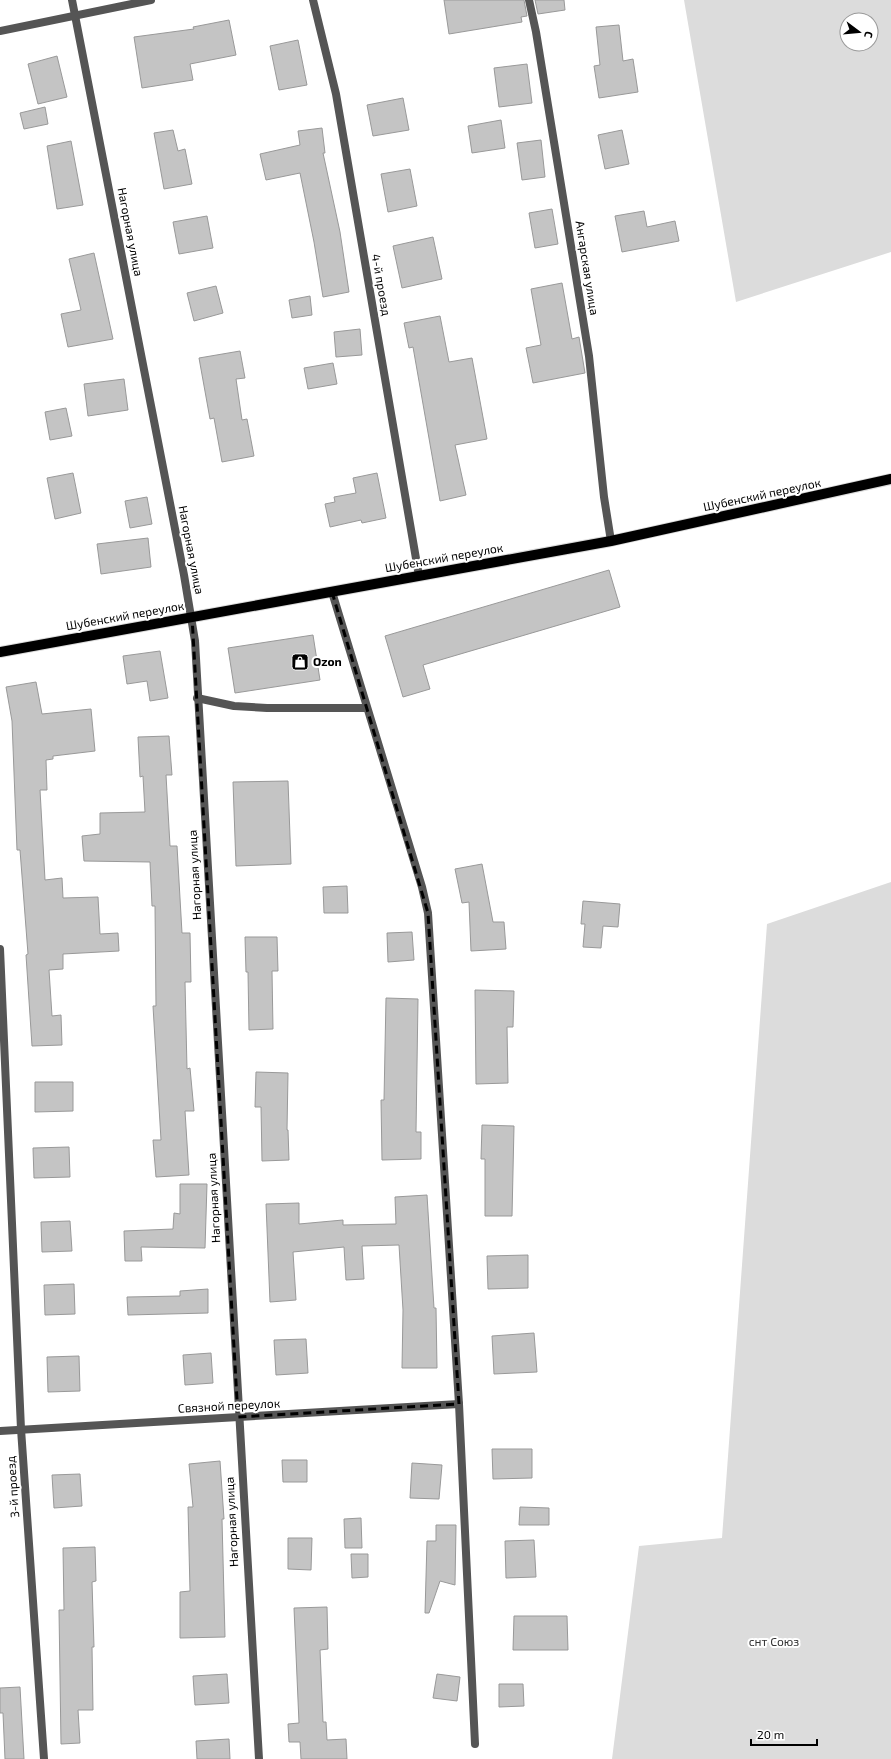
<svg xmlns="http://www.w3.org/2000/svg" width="891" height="1759" font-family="'Exo 2',sans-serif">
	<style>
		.green { fill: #dcdcdc; fill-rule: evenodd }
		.building { fill: #c4c4c4; stroke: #999 }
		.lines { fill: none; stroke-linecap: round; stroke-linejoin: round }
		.primary-casing { stroke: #dbdbdb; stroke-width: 12 }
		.lane { stroke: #555; stroke-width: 8 }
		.street { stroke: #555; stroke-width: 8 }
		.primary { stroke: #000; stroke-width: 10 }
		.marked { fill: none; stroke: #000; stroke-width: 3; stroke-dasharray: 8 5; stroke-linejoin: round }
		.labels { text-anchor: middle; stroke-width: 4; stroke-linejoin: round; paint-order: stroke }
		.street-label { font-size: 12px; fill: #000; stroke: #fff }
		.poi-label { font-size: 12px; font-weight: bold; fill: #000; stroke: #fff; text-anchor: start }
		.park-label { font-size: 12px; fill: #333; stroke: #fff }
	</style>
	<rect width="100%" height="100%" fill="#fff"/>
	<g class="green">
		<path d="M684 0H891V252L736 302ZM847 20H871V44H847Z"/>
		<polygon points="891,882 891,1759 612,1759 639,1546 722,1538 767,924"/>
	</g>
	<g class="building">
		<polygon points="444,0 524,0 527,16 521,17 522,22 449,34"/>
		<polygon points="535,0 564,0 565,10 538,14"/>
		<polygon points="229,20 236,55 190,64 193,80 142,88 134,37 194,29 193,27"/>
		<polygon points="619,25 623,61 633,59 638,92 599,98 594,66 600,65 596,27"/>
		<polygon points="298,40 307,85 279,90 270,46"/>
		<polygon points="57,56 67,97 38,104 28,64"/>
		<polygon points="527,64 532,103 499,107 494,68"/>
		<polygon points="403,98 409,130 373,136 367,105"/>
		<polygon points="45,107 48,124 24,129 20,113"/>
		<polygon points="501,120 505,148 472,153 468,126"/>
		<polygon points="322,128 325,153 323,153 340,232 349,292 323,297 314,242 300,173 266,180 260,154 300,145 298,131"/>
		<polygon points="173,130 178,151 185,149 192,184 164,189 154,133"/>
		<polygon points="622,130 629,164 605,169 598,135"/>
		<polygon points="541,140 545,177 522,180 517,143"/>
		<polygon points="71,141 83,205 57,209 47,146"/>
		<polygon points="410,169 417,206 388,212 381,174"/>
		<polygon points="552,209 558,244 535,248 529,213"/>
		<polygon points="644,211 647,227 675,221 679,241 622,252 615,216"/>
		<polygon points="207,216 213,248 179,254 173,222"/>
		<polygon points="433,237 442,279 402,288 393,246"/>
		<polygon points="94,253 113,339 68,347 61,314 81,310 69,259"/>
		<polygon points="562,283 572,339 579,337 585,373 533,383 526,348 541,345 531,289"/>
		<polygon points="216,286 223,313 194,321 187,293"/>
		<polygon points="310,296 312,315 292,318 289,300"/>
		<polygon points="440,316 449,362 472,358 487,439 455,445 466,495 440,501 413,347 409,348 404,323"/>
		<polygon points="360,329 362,355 336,357 334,332"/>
		<polygon points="240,351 245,378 236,379 242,420 247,419 254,456 222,462 214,418 210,419 199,358"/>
		<polygon points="333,363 337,384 308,389 304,368"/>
		<polygon points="124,379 128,410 88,416 84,384"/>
		<polygon points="66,408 72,436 50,440 45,412"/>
		<polygon points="73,473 81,513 55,519 47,478"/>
		<polygon points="377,473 386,518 362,523 361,520 330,527 325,504 335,502 334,497 356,493 353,478"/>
		<polygon points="147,497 152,524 130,528 125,501"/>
		<polygon points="148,538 151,567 101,574 97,544"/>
		<polygon points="609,570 620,607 423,665 430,689 403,697 385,636"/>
		<polygon points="313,635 320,680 235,693 228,648"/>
		<polygon points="160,651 168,698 150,701 147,681 127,684 123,656"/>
		<polygon points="36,682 42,714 91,709 95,751 53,756 53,759 46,760 47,790 40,790 45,880 62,878 63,898 98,897 100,934 118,933 119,951 63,954 63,969 49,970 52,1016 61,1015 62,1045 32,1046 26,955 28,954 20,850 17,850 12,721 6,687"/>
		<polygon points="169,736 172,775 166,775 170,846 177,846 182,933 190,933 191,982 185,982 187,1069 190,1068 194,1111 185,1111 189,1175 156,1177 153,1140 161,1140 153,1006 156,1006 155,906 152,906 150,862 84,861 82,836 100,834 100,813 145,812 143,776 140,777 138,737"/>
		<polygon points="288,781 291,864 236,866 233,782"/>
		<polygon points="482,864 493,922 504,922 506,949 471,951 469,902 462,903 455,869"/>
		<polygon points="347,886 348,913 324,913 323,887"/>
		<polygon points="583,901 620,904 618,927 603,926 601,948 583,947 585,924 581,924"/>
		<polygon points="412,932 414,960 388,962 387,933"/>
		<polygon points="245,937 277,937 278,971 272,971 273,1029 249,1030 248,972 246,972"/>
		<polygon points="475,990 514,991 513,1027 507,1027 508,1083 476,1084"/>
		<polygon points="386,998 418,999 416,1132 421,1132 421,1159 382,1160 381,1100 384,1100"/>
		<polygon points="256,1072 288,1073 287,1130 288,1130 289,1160 262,1161 261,1107 255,1107"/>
		<polygon points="35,1082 73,1082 73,1111 35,1112"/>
		<polygon points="482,1125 514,1126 512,1216 485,1216 485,1159 481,1159"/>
		<polygon points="69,1147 70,1177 34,1178 33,1148"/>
		<polygon points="180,1184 207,1184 205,1248 141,1247 142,1261 125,1261 124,1231 173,1229 174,1213 180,1214"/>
		<polygon points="427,1195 434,1308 436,1308 437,1368 402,1368 403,1310 399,1245 362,1246 364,1279 346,1280 344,1247 293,1252 296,1300 270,1302 266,1204 299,1203 299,1224 343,1220 343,1225 396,1224 395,1197"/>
		<polygon points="70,1221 72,1251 42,1252 41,1222"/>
		<polygon points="528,1255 528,1288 488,1289 487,1256"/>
		<polygon points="74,1284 75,1314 45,1315 44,1285"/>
		<polygon points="208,1289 208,1313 128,1315 127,1297 180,1296 180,1291"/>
		<polygon points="534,1333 537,1372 494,1374 492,1336"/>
		<polygon points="306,1339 308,1373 276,1375 274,1340"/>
		<polygon points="211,1353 213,1383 185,1385 183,1355"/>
		<polygon points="79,1356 80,1391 48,1392 47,1357"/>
		<polygon points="492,1449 532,1449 532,1478 493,1479"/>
		<polygon points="282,1460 307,1460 307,1482 283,1482"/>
		<polygon points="220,1461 224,1519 222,1519 225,1637 180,1638 180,1592 190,1591 188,1507 193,1507 189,1464"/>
		<polygon points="412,1463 442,1465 439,1499 410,1498"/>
		<polygon points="80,1474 82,1506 54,1508 52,1475"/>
		<polygon points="520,1507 549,1508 549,1525 519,1525"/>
		<polygon points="361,1518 362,1548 345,1548 344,1519"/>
		<polygon points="436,1525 456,1525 455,1585 440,1581 429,1613 425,1613 427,1541 436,1541"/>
		<polygon points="288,1538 312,1538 311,1570 288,1569"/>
		<polygon points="534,1540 536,1577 506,1578 505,1541"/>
		<polygon points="95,1547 96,1581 92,1582 94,1647 92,1647 93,1710 78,1710 80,1743 61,1744 59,1610 64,1610 63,1548"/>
		<polygon points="351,1554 368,1554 368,1577 352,1578"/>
		<polygon points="327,1607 328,1649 320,1650 323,1722 326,1722 327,1740 346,1739 347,1759 301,1759 300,1742 289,1742 288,1724 299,1723 294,1608"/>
		<polygon points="514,1616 567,1616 568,1650 513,1650"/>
		<polygon points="227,1674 229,1703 195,1705 193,1676"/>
		<polygon points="437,1674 460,1677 457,1701 433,1698"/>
		<polygon points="499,1684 523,1684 524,1706 499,1707"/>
		<polygon points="20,1687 24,1759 5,1759 3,1713 0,1713 0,1688"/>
		<polygon points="229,1739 230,1759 197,1759 196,1741"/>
	</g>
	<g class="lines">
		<g class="primary-casing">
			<polyline id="primary" points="0,652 611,541 891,479"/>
		</g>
		<polyline class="lane" points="197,698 234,706 267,708 366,708"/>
		<g class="street">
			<polyline points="72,0 184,575 195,641 259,1759"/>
			<polyline points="313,0 336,94 419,576"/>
			<polyline points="529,0 536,32 589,356 604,497 611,541"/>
			<polyline points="0,31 151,0"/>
			<polyline points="332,592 422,887 428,913 459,1404 475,1744"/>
			<polyline points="0,949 21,1429 44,1759"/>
			<polyline points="0,1431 459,1404"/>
		</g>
		<use href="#primary" class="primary"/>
	</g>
	<path class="marked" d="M332 592 428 913 459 1404 238 1417 192 617Z"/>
	<defs>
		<g id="shop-square" transform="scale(0.9)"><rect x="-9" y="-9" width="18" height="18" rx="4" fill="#000" stroke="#fff"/><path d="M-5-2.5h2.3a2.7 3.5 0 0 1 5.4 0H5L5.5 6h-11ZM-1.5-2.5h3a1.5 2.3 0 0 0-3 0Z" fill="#fff"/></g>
	</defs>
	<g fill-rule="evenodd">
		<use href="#shop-square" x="300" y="662"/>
	</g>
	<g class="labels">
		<g class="street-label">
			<text transform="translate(130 232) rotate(79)" y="4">Нагорная улица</text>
			<text transform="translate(587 268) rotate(81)" y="4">Ангарская улица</text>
			<text transform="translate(381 285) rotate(80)" y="4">4-й проезд</text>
			<text transform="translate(762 495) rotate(-12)" y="4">Шубенский переулок</text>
			<text transform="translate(191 550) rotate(79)" y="4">Нагорная улица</text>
			<text transform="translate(444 558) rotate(-10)" y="4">Шубенский переулок</text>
			<text transform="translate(125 616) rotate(-10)" y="4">Шубенский переулок</text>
			<text transform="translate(195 875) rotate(-93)" y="4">Нагорная улица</text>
			<text transform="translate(214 1198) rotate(-93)" y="4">Нагорная улица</text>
			<text transform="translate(229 1406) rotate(-3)" y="4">Связной переулок</text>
			<text transform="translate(13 1487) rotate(-94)" y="4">3-й проезд</text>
			<text transform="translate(232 1522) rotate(-93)" y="4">Нагорная улица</text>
		</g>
		<g class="poi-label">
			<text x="313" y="666">Ozon</text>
		</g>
		<g class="park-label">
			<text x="774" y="1646">снт Союз</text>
		</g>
	</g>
	<g transform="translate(859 32) rotate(106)"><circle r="19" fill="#ffffff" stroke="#999999"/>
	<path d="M0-3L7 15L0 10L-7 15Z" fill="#000000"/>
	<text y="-6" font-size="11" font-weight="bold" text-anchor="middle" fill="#000000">С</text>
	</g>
	<path d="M751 1739v6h66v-6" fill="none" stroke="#000000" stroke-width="2"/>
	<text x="757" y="1739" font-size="12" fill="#000000" stroke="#ffffff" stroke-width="3" paint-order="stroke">20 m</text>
</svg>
